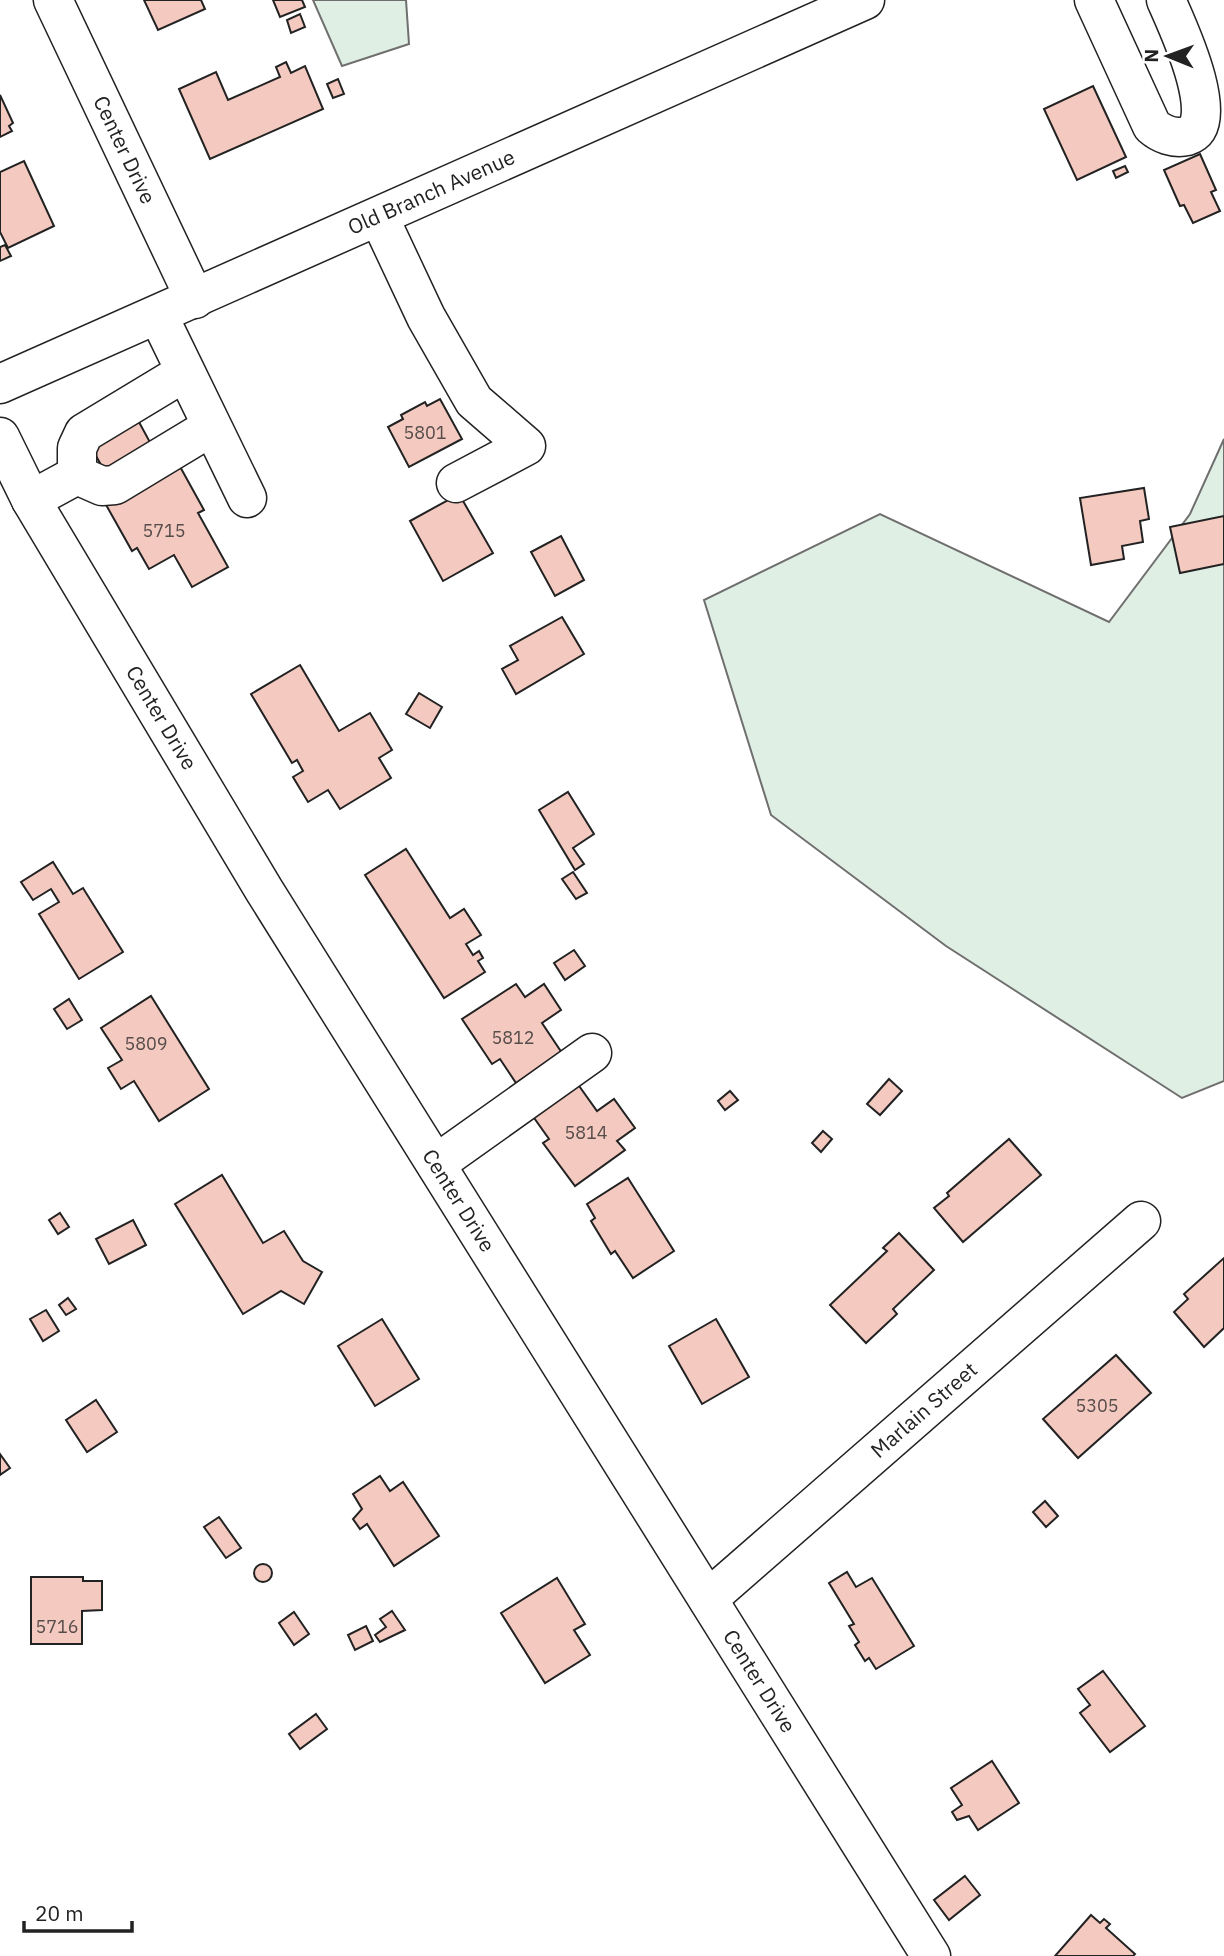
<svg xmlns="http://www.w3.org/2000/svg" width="1224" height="1956" font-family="'IBM Plex Sans',sans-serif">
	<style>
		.green { fill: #e0efe3; stroke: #6f6f6f; stroke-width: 2 }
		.building { fill: #f3c9c0; stroke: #222; stroke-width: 2 }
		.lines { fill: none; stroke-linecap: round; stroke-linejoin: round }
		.minor-casing { stroke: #222; stroke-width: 41 }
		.minor { stroke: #fff; stroke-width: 38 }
		.labels { text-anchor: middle; stroke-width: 5; stroke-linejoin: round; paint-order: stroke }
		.number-label { font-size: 18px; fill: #564c4a }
		.street-label { font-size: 21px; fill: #222; stroke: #fff }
	</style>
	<rect width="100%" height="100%" fill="#fff"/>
	<g class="green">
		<polygon points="313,0 406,0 409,44 342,66"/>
		<polygon points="1224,439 1224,1081 1182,1098 946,946 771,815 704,600 880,514 1109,622 1190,514"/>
	</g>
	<g class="building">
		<polygon points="144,0 201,0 205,9 158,30"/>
		<polygon points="273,0 302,0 305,7 280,17"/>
		<polygon points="300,14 305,27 291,33 287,20"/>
		<polygon points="286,62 291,73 305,66 323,109 210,159 179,89 216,72 228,100 280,77 276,67"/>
		<polygon points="338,79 344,94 333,98 327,84"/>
		<polygon points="1093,86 1126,157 1077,180 1044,109"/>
		<polygon points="0,95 13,123 9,126 12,131 0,137"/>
		<polygon points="1200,154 1216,190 1211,192 1220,211 1193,223 1184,205 1180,206 1164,170"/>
		<polygon points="24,161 54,226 8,248 0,232 0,172"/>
		<polygon points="1125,166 1128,172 1116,178 1113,171"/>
		<polygon points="5,245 11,256 0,261 0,247"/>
		<polygon points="440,399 462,439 409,467 388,427 403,419 401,415 425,402 427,406"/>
		<polygon points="133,411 152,446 105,472 86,438"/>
		<polygon points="178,463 204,510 198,513 228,567 192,587 174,555 149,569 137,548 132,551 105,503"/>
		<polygon points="1144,488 1149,519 1140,521 1143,542 1122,546 1124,559 1091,565 1080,498"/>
		<polygon points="459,494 493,553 443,581 410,521"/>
		<polygon points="1224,516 1224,564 1180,573 1170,527"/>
		<polygon points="561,536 584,580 555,596 531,552"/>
		<polygon points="562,617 584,654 516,694 502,669 518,660 510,646"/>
		<polygon points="300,665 339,731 370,713 392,750 379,758 391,778 340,809 328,790 308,802 293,777 303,771 297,760 292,763 251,694"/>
		<polygon points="419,693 442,707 430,728 406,714"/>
		<polygon points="568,792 594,834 573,848 584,864 575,870 539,810"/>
		<polygon points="406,849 450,918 464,909 481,935 466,944 473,955 479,951 483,958 478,961 485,972 444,998 365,875"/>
		<polygon points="53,862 73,894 83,888 123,952 79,979 39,914 59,902 51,889 33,900 21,882"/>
		<polygon points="573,872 587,893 576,899 562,879"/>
		<polygon points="574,950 585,966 565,980 554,963"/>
		<polygon points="516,984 525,997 544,984 561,1010 542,1023 562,1053 516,1083 500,1059 492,1064 462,1019"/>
		<polygon points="151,996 209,1089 159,1121 134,1081 121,1089 108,1068 122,1060 101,1028"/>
		<polygon points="69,999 82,1020 67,1029 54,1009"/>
		<polygon points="889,1079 902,1091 880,1115 867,1104"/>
		<polygon points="577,1083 597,1111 614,1099 635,1128 617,1141 625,1150 575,1186 543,1143 549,1139 532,1115"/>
		<polygon points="730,1091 738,1100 725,1110 718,1101"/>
		<polygon points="823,1131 832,1139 821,1152 812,1143"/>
		<polygon points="1009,1139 1041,1175 963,1242 934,1208 949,1196 947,1193"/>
		<polygon points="222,1175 263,1243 284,1231 303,1261 322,1272 304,1304 281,1291 243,1314 175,1204"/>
		<polygon points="628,1178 674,1251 633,1278 615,1251 611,1254 591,1221 595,1218 587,1204"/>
		<polygon points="60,1213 69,1227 58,1234 49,1220"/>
		<polygon points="133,1220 146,1245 109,1264 96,1239"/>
		<polygon points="899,1233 934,1270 893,1309 897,1314 866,1343 830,1305 887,1251 883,1248"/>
		<polygon points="1224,1258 1224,1328 1204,1347 1174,1312 1188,1299 1184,1294"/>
		<polygon points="68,1298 76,1309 66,1315 59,1305"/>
		<polygon points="46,1310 59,1331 43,1341 30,1319"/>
		<polygon points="382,1319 419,1379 375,1406 338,1346"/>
		<polygon points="716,1319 749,1377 702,1404 669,1346"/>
		<polygon points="1116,1355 1151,1393 1078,1458 1043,1419"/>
		<polygon points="96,1400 117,1432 87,1452 66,1420"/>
		<polygon points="0,1454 10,1468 0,1475"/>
		<polygon points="380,1476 390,1491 403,1482 439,1536 394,1566 367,1524 360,1529 353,1519 362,1509 353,1494"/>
		<polygon points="1045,1501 1058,1516 1046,1527 1033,1512"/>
		<polygon points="219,1517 241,1548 226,1558 204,1527"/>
		<circle cx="263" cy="1573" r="9"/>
		<polygon points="847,1572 856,1587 872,1578 914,1646 876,1669 869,1658 865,1661 855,1645 859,1642 849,1626 854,1624 829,1583"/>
		<polygon points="31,1577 83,1577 83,1581 102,1581 102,1610 82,1611 82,1644 31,1644"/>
		<polygon points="557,1578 585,1624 574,1630 590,1655 545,1683 501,1613"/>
		<polygon points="392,1611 405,1630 380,1642 375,1635 386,1627 380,1619"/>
		<polygon points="294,1612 309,1634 294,1645 279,1623"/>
		<polygon points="366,1626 373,1641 355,1650 348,1635"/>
		<polygon points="1103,1671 1145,1726 1110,1752 1080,1713 1090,1705 1078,1689"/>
		<polygon points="316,1714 327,1729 300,1749 289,1734"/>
		<polygon points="992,1761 1019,1803 978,1830 969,1816 957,1820 952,1812 962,1805 951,1788"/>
		<polygon points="965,1876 980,1895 949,1920 934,1900"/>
		<polygon points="1091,1915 1100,1923 1104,1919 1110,1924 1106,1928 1135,1954 1133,1956 1055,1956"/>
	</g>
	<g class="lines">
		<g class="minor-casing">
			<g id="minor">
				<path id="s1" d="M53 0 195 299"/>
				<path d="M1094 0 1152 126C1161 134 1174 139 1187 136 1224 124 1177 25 1166 0"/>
				<polyline points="379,217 426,317 474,401 526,446 456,483"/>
				<polyline points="158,315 247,498"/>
				<path id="s2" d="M0 384 865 0"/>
				<path id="s3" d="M0 437 31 500 264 890 931 1956"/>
				<polyline points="77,475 77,448 84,433 185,372"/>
				<polyline points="31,500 77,475 102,486 115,485 211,427"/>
				<polyline points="436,1164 592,1053"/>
				<path id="s4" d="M708 1599 1141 1221"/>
			</g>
		</g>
		<use href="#minor" class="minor"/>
	</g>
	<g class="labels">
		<g class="number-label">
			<text x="425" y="439">5801</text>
			<text x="164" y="537">5715</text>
			<text x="513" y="1044">5812</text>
			<text x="146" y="1050">5809</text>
			<text x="586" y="1139">5814</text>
			<text x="1097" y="1412">5305</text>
			<text x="57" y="1633">5716</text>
		</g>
		<g class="street-label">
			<text dy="7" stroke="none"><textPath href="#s1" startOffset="166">Center Drive</textPath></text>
			<text dy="7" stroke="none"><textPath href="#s2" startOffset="472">Old Branch Avenue</textPath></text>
			<text dy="7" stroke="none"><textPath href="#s3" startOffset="324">Center Drive</textPath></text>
			<text dy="7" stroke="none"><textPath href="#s3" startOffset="891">Center Drive</textPath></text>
			<text dy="7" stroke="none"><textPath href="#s4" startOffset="287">Marlain Street</textPath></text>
			<text dy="7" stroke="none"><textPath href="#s3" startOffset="1458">Center Drive</textPath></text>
		</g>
	</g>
	<g transform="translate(1168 56) rotate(271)" stroke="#ffffff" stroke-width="5" paint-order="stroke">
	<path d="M0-5L12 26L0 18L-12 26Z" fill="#222222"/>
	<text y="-10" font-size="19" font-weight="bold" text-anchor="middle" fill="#222222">N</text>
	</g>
	<path d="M24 1921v10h108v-10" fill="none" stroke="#222222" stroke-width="3.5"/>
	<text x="35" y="1921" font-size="21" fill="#222222" stroke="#ffffff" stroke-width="5" paint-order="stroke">20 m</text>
</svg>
